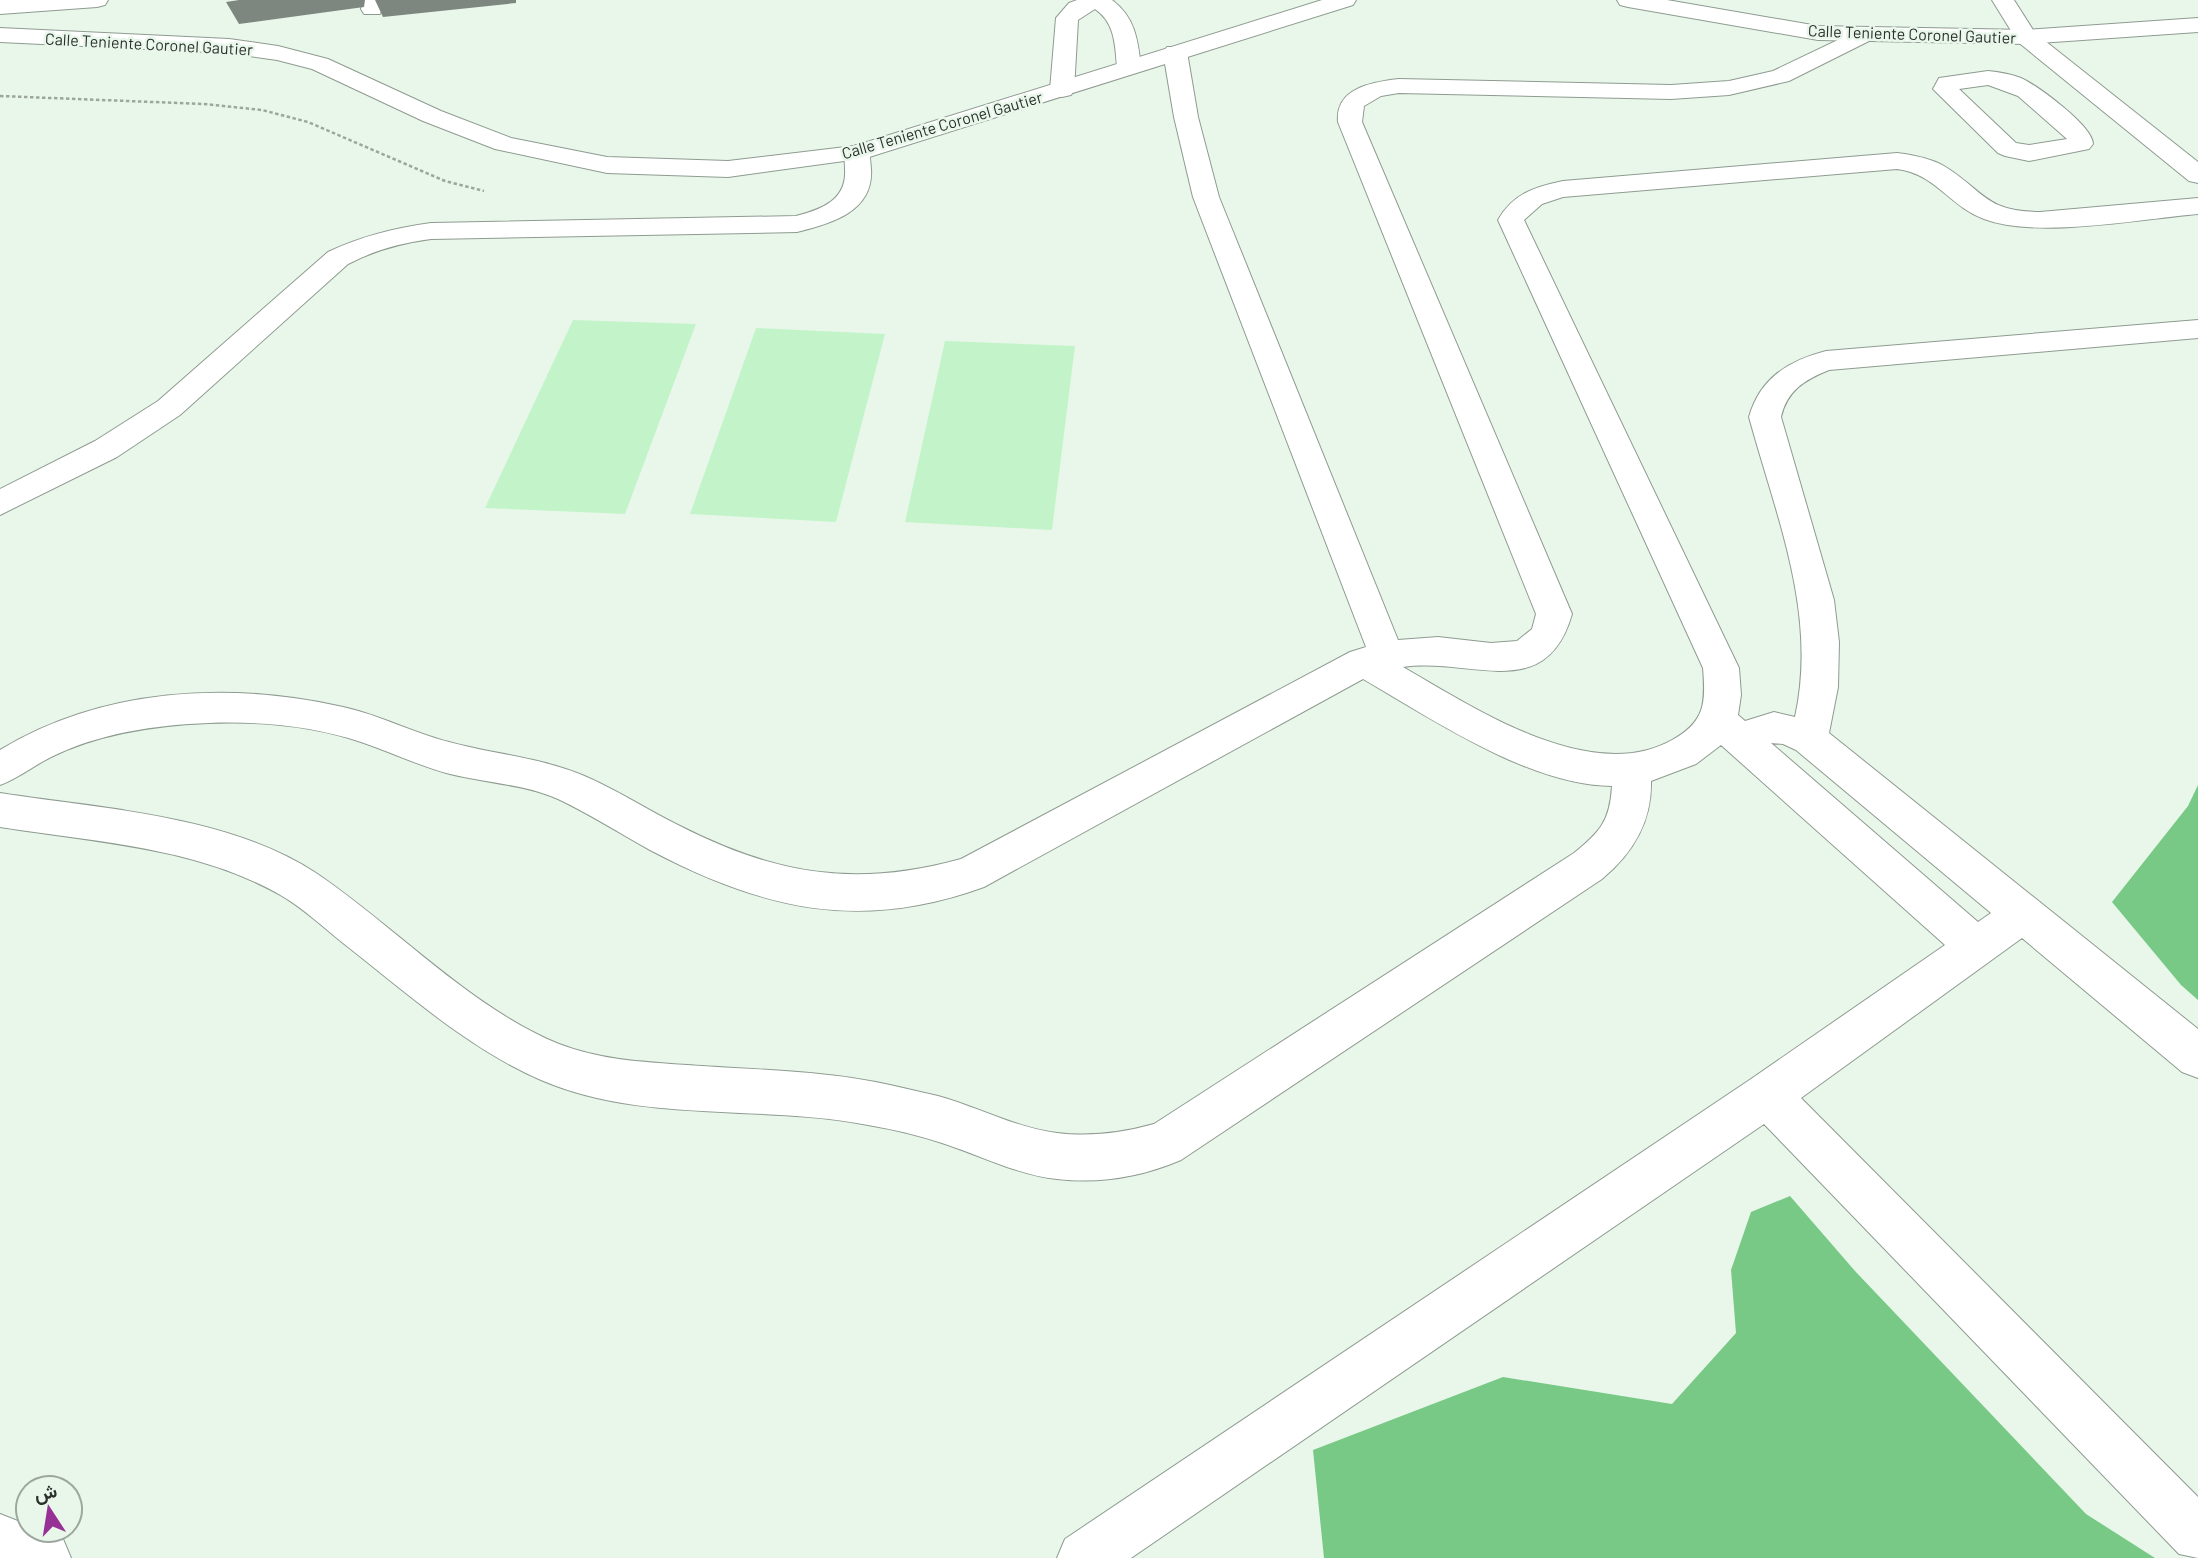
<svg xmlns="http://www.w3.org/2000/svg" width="2198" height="1558" font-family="Barlow,Vazirmatn,sans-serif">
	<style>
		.green { fill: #c3f4c9 }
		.forest { fill: #78c986 }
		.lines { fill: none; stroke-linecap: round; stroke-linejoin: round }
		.minor-casing { stroke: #8e9b90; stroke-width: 2 }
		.major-casing { stroke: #8e9b90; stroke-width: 2 }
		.path { stroke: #9ca69d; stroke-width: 2.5; stroke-dasharray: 3.5 2.5; stroke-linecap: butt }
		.minor { fill: #fff; fill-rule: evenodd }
		.major { fill: #fff; fill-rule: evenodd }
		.shaded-wall { fill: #7e877f }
		.labels { text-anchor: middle; stroke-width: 5; stroke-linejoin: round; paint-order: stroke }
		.far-street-label { font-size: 16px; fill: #2b302c; stroke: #e9f7eb }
	</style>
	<rect width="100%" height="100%" fill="#e9f7eb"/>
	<g class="green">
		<polygon points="573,320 696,324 625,514 485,508"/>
		<polygon points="756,328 885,334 836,522 690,514"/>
		<polygon points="945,341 1075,346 1052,530 905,522"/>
	</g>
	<g class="forest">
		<polygon points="2198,785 2198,1000 2181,985 2112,902 2188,806"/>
		<polygon points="1790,1196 1855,1271 2086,1514 2155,1558 1324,1558 1313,1450 1503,1377 1672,1404 1736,1333 1731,1270 1751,1212"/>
	</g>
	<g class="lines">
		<g class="minor-casing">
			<g id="minor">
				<polygon points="0,0 108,0 105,5 97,7 0,14"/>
				<polygon points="363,0 385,0 380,14 364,14 361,9"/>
				<path d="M1077 0H1112C1135 17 1138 40 1141 67L1137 72H1121L1117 67C1115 44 1115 23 1095 9L1078 20 1074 90 1071 95 1062 97 1053 95 1050 90 1056 18 1069 3Z"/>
				<polygon points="1992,0 2014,0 2035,33 2198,162 2198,183 2189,181 2018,42"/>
				<path d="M1863 28 1871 30 1875 35 1871 40 1789 81 1729 95 1671 99 1399 93 1381 96 1364 106 1362 122 1572 614C1546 705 1471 657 1403 667 1473 707 1590 786 1672 740 1705 722 1706 703 1703 668L1498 220C1513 194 1534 187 1563 181L1897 153C1913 155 1930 158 1944 166 1985 191 1983 211 2040 212L2198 198V214C2140 219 2037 239 1984 219 1949 206 1936 174 1897 169L1563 197 1542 204 1524 220 1739 668 1741 695 1738 715 1745 721 1774 712 1795 717C1818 614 1776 516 1749 417 1760 378 1788 361 1826 351L2198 320V338L1829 370C1804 380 1787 391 1781 417L1834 600 1839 642 1838 687 1829 733 2198 1029V1078L2182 1072 2022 938 1801 1098 2198 1497V1558L2179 1554 1764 1124 1131 1558H1057L1065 1539 1751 1079 1945 945 1721 745 1696 764 1651 781C1652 822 1633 853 1602 879L1181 1160C1141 1177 1100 1184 1057 1179 1018 1175 979 1155 942 1143 918 1135 892 1129 868 1125 760 1104 643 1124 541 1080 467 1048 406 992 343 943 323 927 304 909 282 896 198 847 95 842 0 827V793C102 809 228 815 316 873 396 927 469 1007 559 1044 600 1060 644 1062 687 1065 754 1070 824 1070 890 1085 906 1089 922 1092 938 1096 978 1107 1016 1128 1057 1133 1090 1137 1122 1133 1154 1124L1574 853C1600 832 1610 821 1612 786 1531 786 1432 719 1363 679L984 887C860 932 764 910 650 850 619 833 590 814 558 799 524 784 486 783 450 774 419 766 391 752 361 742 314 726 259 721 209 723 155 725 100 733 51 757 33 766 19 778 0 785V750C102 688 229 681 343 707 380 715 413 733 449 742 493 754 538 757 582 775 616 789 647 810 680 826 776 875 856 888 961 859L1350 652 1366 647 1193 197 1174 117 1163 52 1167 47H1183L1187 52 1198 117 1219 197 1398 640 1438 637 1491 643 1517 641 1532 629 1536 614 1338 122C1335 88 1372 82 1399 79L1671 85 1729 81 1773 71ZM1771 743 1783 744 1796 750 1991 913 1978 922Z"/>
				<path d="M1988 71C1999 72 2010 74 2021 78 2038 86 2093 126 2093 144L2089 149 2029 161 2005 156 1998 153 1933 89 1939 78ZM1988 85 2018 96 2067 139 2029 145 2016 143 1959 89Z"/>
				<path d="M857 145 866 148C871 154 870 161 871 169 874 212 830 224 797 232L431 239C401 243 375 250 348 264L180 415 117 457 0 515V489L95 441 158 401 328 252C362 236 394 228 431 223L796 216C822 209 847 200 845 169 845 161 843 155 848 148Z"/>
				<polygon points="0,1514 28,1525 28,1530 42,1530 63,1539 71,1558 0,1558"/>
			</g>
		</g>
		<g class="major-casing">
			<g id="major">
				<polygon points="1322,0 1356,0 1353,5 866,158 728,177 607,173 495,149 423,121 312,69 277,60 229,53 0,42 0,28 229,39 278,46 328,59 441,111 511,138 607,157 728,161 854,146"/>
				<polygon points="1617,0 1667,0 1818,26 2026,30 2198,18 2198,32 2026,44 1818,40 1628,7 1620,5"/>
			</g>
		</g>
		<polyline class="path" points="0,96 204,104 262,110 308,122 445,181 484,191"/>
		<use href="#minor" class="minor"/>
		<use href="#major" class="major"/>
	</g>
	<g class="shaded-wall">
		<polygon points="239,0 365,0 364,7 239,24 226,2"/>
		<polygon points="375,0 516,0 516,3 383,17"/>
	</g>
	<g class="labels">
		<g class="far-street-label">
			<text transform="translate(1912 34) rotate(2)" y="6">Calle Teniente Coronel Gautier</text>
			<text transform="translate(149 44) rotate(3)" y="6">Calle Teniente Coronel Gautier</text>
			<text transform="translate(942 125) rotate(-16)" y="6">Calle Teniente Coronel Gautier</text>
		</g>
	</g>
	<g transform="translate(49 1509) rotate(348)"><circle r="33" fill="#e9f7eb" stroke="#9da79f" stroke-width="2"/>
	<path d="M0-5L12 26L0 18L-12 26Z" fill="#973196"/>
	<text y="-10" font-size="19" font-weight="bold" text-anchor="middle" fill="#2b302c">ش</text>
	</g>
</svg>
